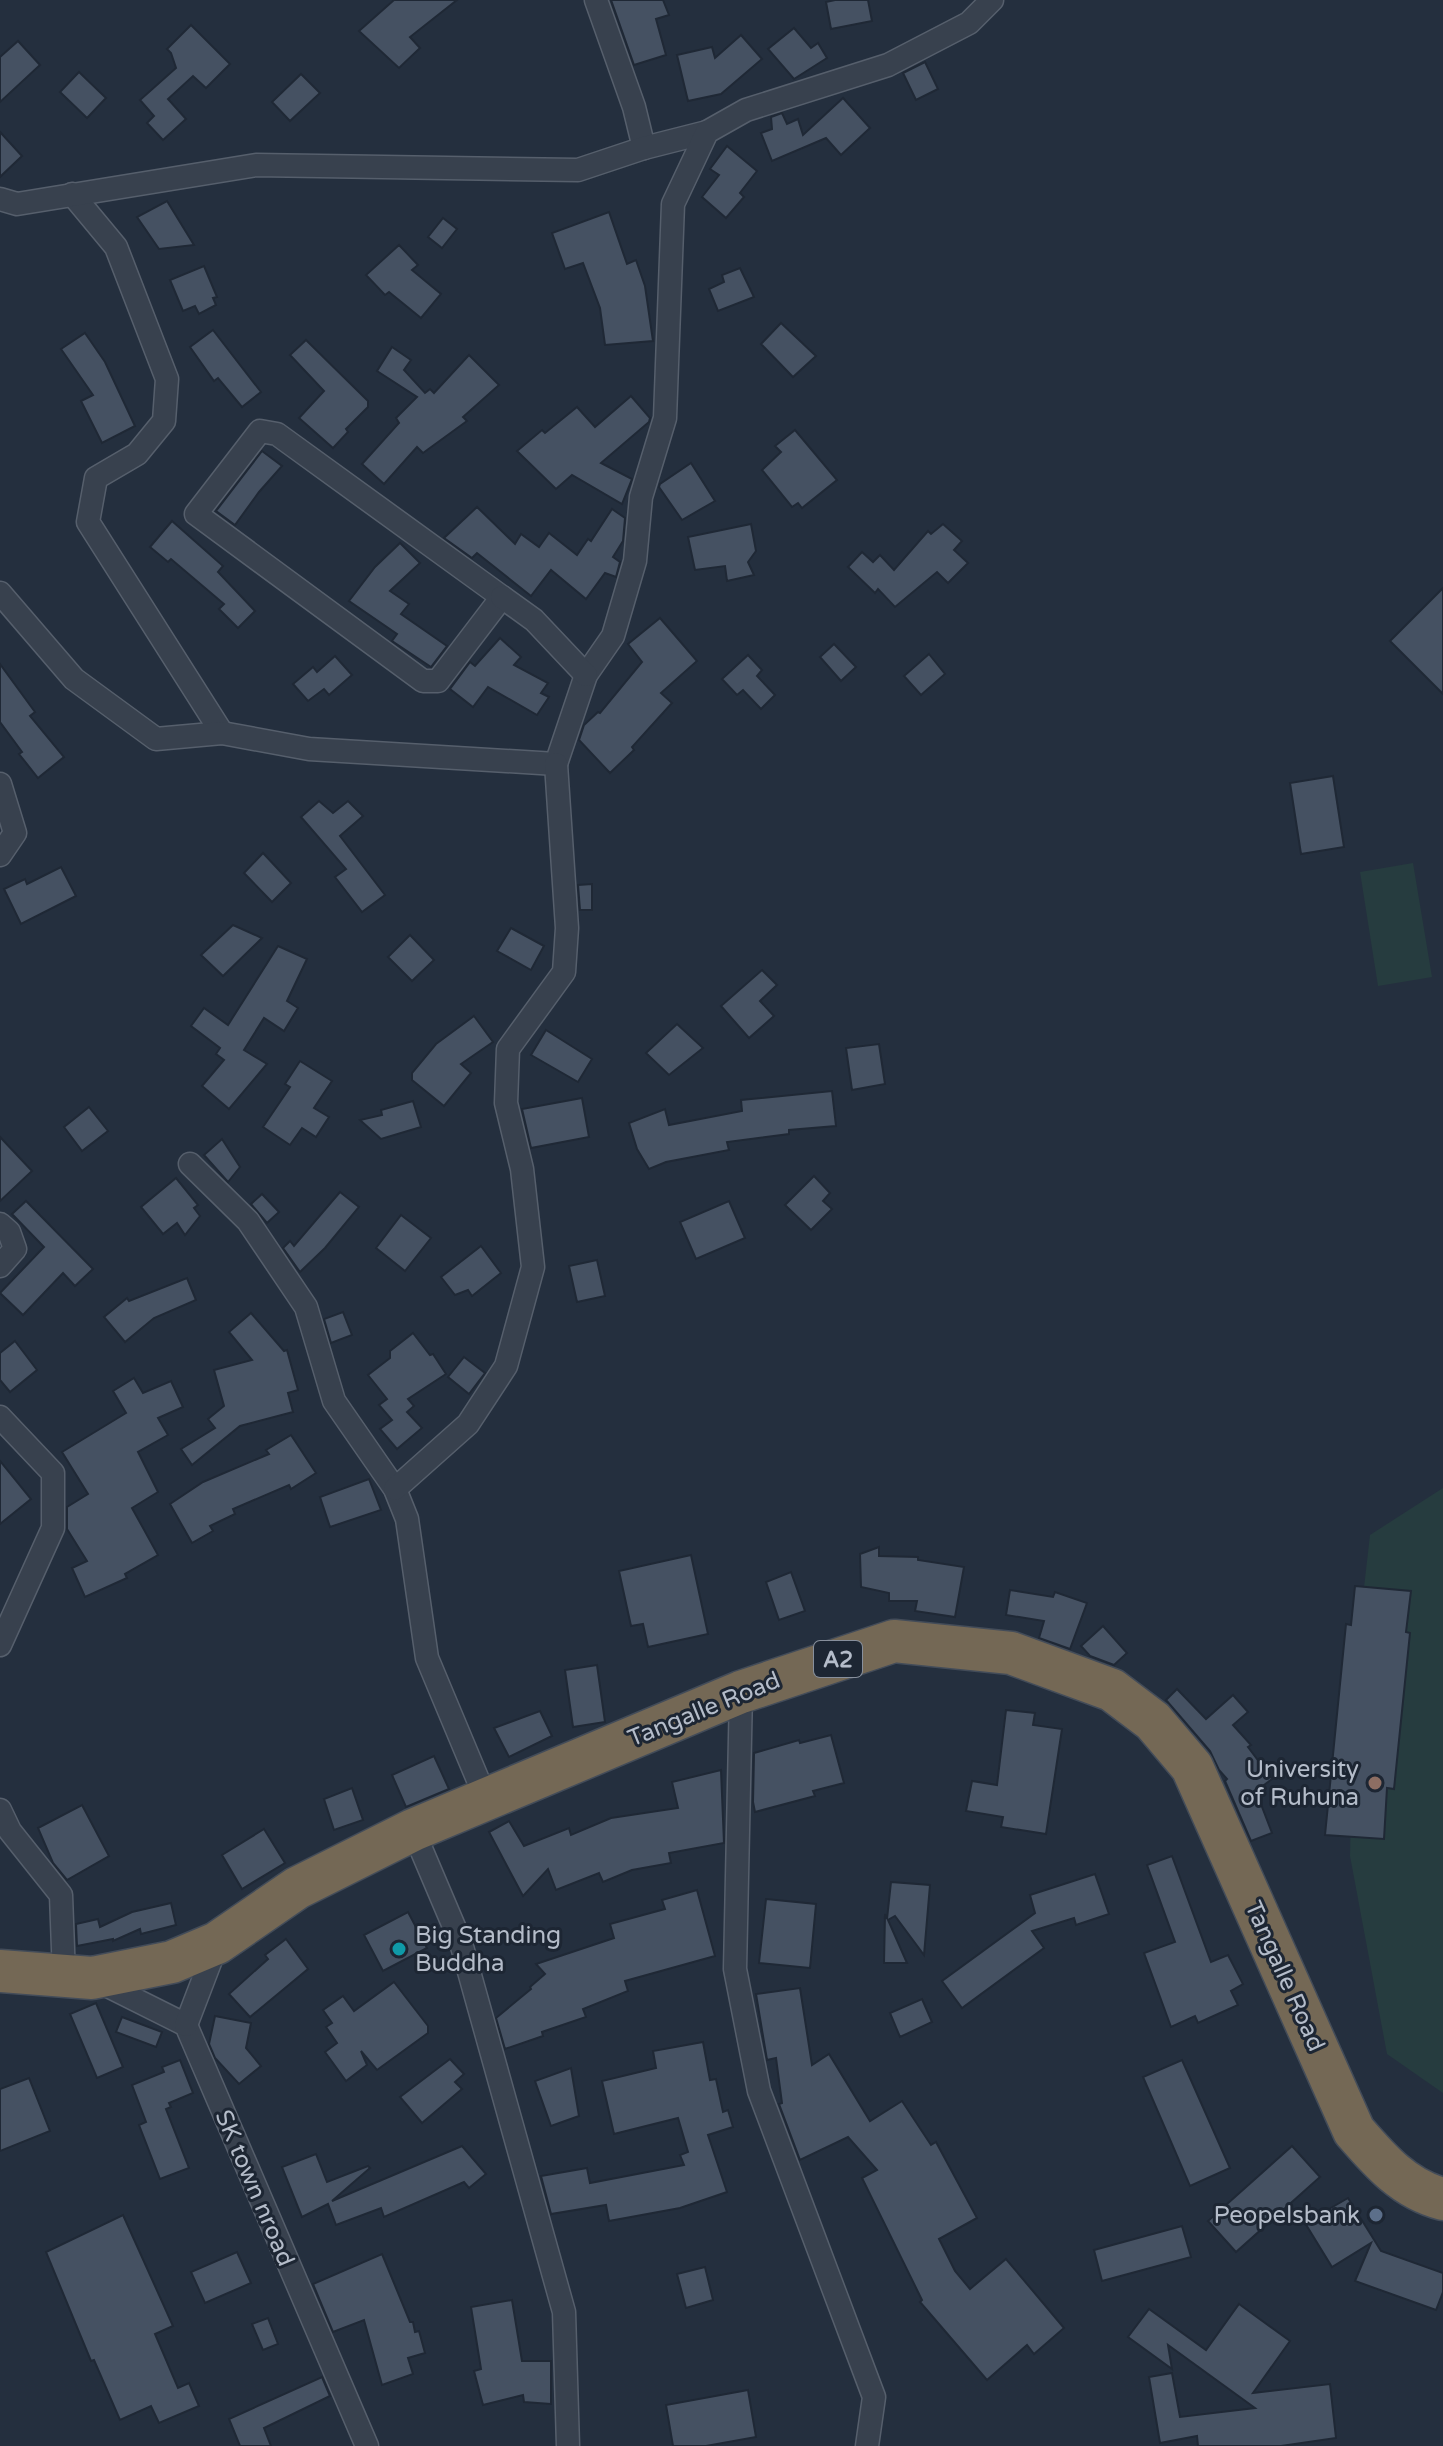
<svg xmlns="http://www.w3.org/2000/svg" width="1443" height="2446" font-family="'Varela Round',sans-serif">
	<style>
		.green { fill: #263c3f }
		.building { fill: #455162; stroke: #1f2835; stroke-width: 2 }
		.lines { fill: none; stroke-linecap: round; stroke-linejoin: round }
		.street-casing { stroke: #565f6c; stroke-width: 25 }
		.highway-casing { stroke: #434c59; stroke-width: 45 }
		.street { stroke: #38414e; stroke-width: 22 }
		.highway { stroke: #746855; stroke-width: 42 }
		.education-dot { fill: #8d6e63; stroke: #1d2633; stroke-width: 3 }
		.culture-dot { fill: #0f9aa8; stroke: #1d2633; stroke-width: 3 }
		.service-dot { fill: #5c6f8a; stroke: #1d2633; stroke-width: 3 }
		.labels { text-anchor: middle; stroke-width: 6; stroke-linejoin: round; paint-order: stroke }
		.shield { fill: #1d2633; stroke: #878f9c; stroke-width: 2 }
		.shield-label { font-size: 22px; font-weight: bold; fill: #b4bcc9 }
		.street-label { font-size: 24px; fill: #b4bcc9; stroke: #1d2633 }
		.poi-label { font-size: 24px; fill: #b4bcc9; stroke: #1d2633; text-anchor: end }
	</style>
	<rect width="100%" height="100%" fill="#242f3e"/>
	<g class="green">
		<polygon points="1413,863 1432,977 1378,986 1360,872"/>
		<polygon points="1443,1488 1443,2093 1387,2054 1350,1856 1354,1675 1370,1535"/>
	</g>
	<g class="building">
		<polygon points="394,0 457,0 410,37 420,48 399,68 359,31"/>
		<polygon points="611,0 663,0 669,15 656,19 666,55 634,65"/>
		<polygon points="835,0 868,0 872,21 831,29 826,2"/>
		<polygon points="191,25 230,64 206,88 193,76 168,99 186,119 163,140 147,123 154,116 140,100 176,68 171,53 167,49"/>
		<polygon points="794,28 811,48 818,43 827,58 794,79 768,49"/>
		<polygon points="741,35 762,59 721,94 688,101 677,55 712,47 715,58"/>
		<polygon points="18,41 40,65 0,102 0,57"/>
		<polygon points="925,62 938,89 916,100 903,73"/>
		<polygon points="79,72 106,98 87,118 60,92"/>
		<polygon points="301,74 320,93 290,121 272,102"/>
		<polygon points="843,98 870,128 841,155 826,138 772,161 761,133 772,129 771,117 782,113 787,124 798,119 803,135"/>
		<polygon points="0,132 22,156 0,177"/>
		<polygon points="727,146 757,171 740,193 744,197 726,218 702,197 719,175 710,169"/>
		<polygon points="167,201 194,245 159,249 137,217"/>
		<polygon points="609,212 627,264 636,260 645,286 653,341 605,345 600,308 583,263 565,269 552,233"/>
		<polygon points="443,218 457,229 442,248 428,237"/>
		<polygon points="399,245 418,265 412,270 441,294 421,318 389,292 385,295 366,275"/>
		<polygon points="204,266 217,297 213,298 216,305 199,314 195,306 183,311 170,280"/>
		<polygon points="740,268 754,297 718,311 709,289 724,282 722,275"/>
		<polygon points="781,323 816,356 793,377 761,344"/>
		<polygon points="213,330 261,392 242,407 218,378 214,381 190,347"/>
		<polygon points="85,333 105,362 135,426 102,443 81,401 93,395 61,349"/>
		<polygon points="306,340 368,401 368,407 346,429 348,432 333,448 299,418 324,391 290,355"/>
		<polygon points="392,347 411,360 404,370 425,393 430,389 434,393 469,355 499,385 463,417 467,421 423,453 417,447 384,484 362,464 399,423 396,418 417,397 377,371"/>
		<polygon points="631,396 650,418 649,422 601,463 632,479 622,504 572,475 556,489 517,451 542,430 545,433 577,407 595,427"/>
		<polygon points="795,430 837,480 802,508 798,503 792,507 762,470 781,452 775,446"/>
		<polygon points="262,451 282,466 259,492 235,525 216,511"/>
		<polygon points="691,463 715,501 682,520 659,487 660,484"/>
		<polygon points="477,507 515,544 521,534 539,547 549,533 577,555 588,539 591,541 612,509 625,518 623,541 613,557 620,562 616,577 605,573 586,599 551,570 531,596 477,553 472,558 444,538"/>
		<polygon points="172,521 223,566 218,572 255,611 238,628 219,609 224,604 171,559 168,562 150,547"/>
		<polygon points="751,524 756,551 748,562 754,575 727,581 725,566 695,570 688,537"/>
		<polygon points="943,524 962,541 954,550 968,563 948,583 937,572 895,607 878,589 875,593 848,567 862,552 873,562 880,555 894,570 928,531 931,534"/>
		<polygon points="400,543 420,563 390,591 409,604 401,614 447,646 431,667 392,641 397,634 349,601 375,567"/>
		<polygon points="1443,588 1443,694 1390,641"/>
		<polygon points="660,618 697,661 661,693 672,703 632,747 634,750 610,773 579,740 584,725 598,712 600,713 642,662 628,644"/>
		<polygon points="500,638 521,657 514,665 548,683 541,693 549,697 537,715 488,687 473,707 450,689 470,662 475,666"/>
		<polygon points="834,644 856,667 841,681 820,657"/>
		<polygon points="929,654 945,674 921,695 904,676"/>
		<polygon points="748,655 762,670 757,676 775,695 761,709 743,690 737,695 722,679"/>
		<polygon points="335,656 352,675 329,695 324,689 308,701 293,684 313,667 317,672"/>
		<polygon points="0,664 35,712 30,716 64,757 38,778 19,754 22,752 0,722"/>
		<polygon points="1333,776 1344,847 1301,854 1290,783"/>
		<polygon points="319,801 333,813 348,801 363,816 340,836 385,895 362,912 335,877 346,869 301,817"/>
		<polygon points="263,853 291,883 272,902 244,873"/>
		<polygon points="61,867 76,896 21,924 4,889 25,879 27,884"/>
		<polygon points="592,884 592,910 580,910 578,885"/>
		<polygon points="233,925 262,938 223,976 201,955"/>
		<polygon points="511,928 544,946 531,970 497,951"/>
		<polygon points="410,935 434,960 412,981 388,957"/>
		<polygon points="278,946 307,959 287,1001 298,1008 284,1031 264,1018 244,1050 267,1064 229,1109 202,1086 224,1060 216,1054 220,1048 191,1026 204,1008 228,1025"/>
		<polygon points="762,970 777,985 760,1001 774,1016 749,1038 721,1006"/>
		<polygon points="474,1016 493,1042 461,1064 471,1073 444,1106 412,1080 412,1073 436,1044"/>
		<polygon points="677,1024 703,1048 669,1075 646,1053"/>
		<polygon points="546,1030 592,1059 578,1082 531,1055"/>
		<polygon points="879,1044 885,1084 852,1090 846,1048"/>
		<polygon points="300,1061 332,1081 314,1108 329,1117 316,1137 302,1128 290,1145 263,1127 290,1087 285,1084"/>
		<polygon points="832,1091 836,1126 789,1130 789,1134 727,1142 729,1150 666,1162 649,1169 637,1149 629,1123 665,1109 669,1125 742,1111 741,1100"/>
		<polygon points="582,1098 589,1137 531,1148 522,1109"/>
		<polygon points="413,1101 421,1127 381,1139 360,1120 382,1115 381,1110"/>
		<polygon points="89,1107 108,1131 82,1151 64,1127"/>
		<polygon points="0,1137 32,1171 0,1201"/>
		<polygon points="222,1139 240,1167 228,1182 204,1155"/>
		<polygon points="814,1176 830,1193 823,1201 832,1209 811,1230 785,1205"/>
		<polygon points="176,1178 198,1205 194,1208 200,1216 185,1235 177,1223 163,1234 141,1207"/>
		<polygon points="340,1192 359,1207 325,1248 300,1272 283,1248 290,1241 294,1246"/>
		<polygon points="262,1194 279,1212 267,1223 251,1204"/>
		<polygon points="26,1201 93,1269 75,1286 63,1273 23,1315 0,1293 44,1247 12,1214"/>
		<polygon points="729,1201 745,1238 696,1259 680,1222"/>
		<polygon points="401,1215 431,1238 405,1271 376,1248"/>
		<polygon points="481,1246 501,1273 472,1296 468,1290 455,1295 441,1277"/>
		<polygon points="597,1260 605,1296 577,1302 569,1266"/>
		<polygon points="187,1278 196,1300 154,1318 125,1342 104,1317 127,1298 129,1301"/>
		<polygon points="343,1312 352,1335 331,1343 324,1319"/>
		<polygon points="251,1313 284,1351 287,1350 298,1390 288,1393 293,1412 240,1426 192,1465 181,1449 215,1428 208,1419 224,1406 214,1370 252,1360 229,1332"/>
		<polygon points="413,1333 430,1355 433,1354 446,1374 408,1399 414,1406 407,1412 422,1428 397,1449 380,1429 392,1420 379,1405 387,1399 368,1375 390,1358 390,1351"/>
		<polygon points="15,1341 37,1370 10,1392 0,1380 0,1353"/>
		<polygon points="464,1357 485,1373 469,1394 448,1377"/>
		<polygon points="134,1378 143,1393 171,1381 183,1407 158,1418 168,1435 138,1452 158,1492 132,1508 158,1555 125,1574 127,1578 85,1597 72,1568 87,1561 67,1529 67,1507 88,1494 62,1452 126,1413 113,1391"/>
		<polygon points="291,1435 316,1473 291,1489 289,1485 233,1509 235,1514 210,1526 213,1531 192,1543 170,1504 203,1482 269,1454 266,1450"/>
		<polygon points="0,1461 31,1499 0,1524"/>
		<polygon points="369,1479 381,1510 330,1527 320,1497"/>
		<polygon points="879,1547 879,1556 918,1557 918,1560 964,1567 955,1617 915,1611 917,1601 889,1601 889,1593 861,1587 860,1554"/>
		<polygon points="691,1555 708,1634 648,1647 643,1624 631,1626 619,1571"/>
		<polygon points="791,1572 805,1611 779,1620 766,1582"/>
		<polygon points="1355,1586 1411,1591 1406,1632 1410,1633 1394,1789 1387,1788 1384,1839 1325,1835 1346,1624 1351,1625"/>
		<polygon points="1010,1590 1053,1597 1055,1592 1087,1603 1070,1649 1039,1638 1044,1621 1006,1615"/>
		<polygon points="1103,1626 1127,1653 1114,1665 1090,1656 1081,1646"/>
		<polygon points="597,1665 605,1722 573,1727 565,1670"/>
		<polygon points="1177,1689 1206,1719 1233,1695 1248,1712 1233,1725 1251,1745 1248,1747 1272,1779 1256,1791 1272,1833 1251,1841 1225,1781 1227,1779 1219,1770 1210,1751 1166,1700"/>
		<polygon points="1006,1710 1035,1713 1033,1725 1062,1729 1046,1834 1001,1827 1003,1817 966,1811 972,1781 997,1785"/>
		<polygon points="540,1711 552,1736 509,1757 494,1728"/>
		<polygon points="831,1735 844,1783 813,1791 815,1796 755,1812 753,1802 754,1753 799,1740 800,1743"/>
		<polygon points="434,1756 449,1789 406,1807 392,1775"/>
		<polygon points="721,1770 724,1843 669,1853 671,1863 632,1870 603,1882 599,1873 556,1890 548,1869 523,1896 489,1832 509,1821 524,1846 569,1828 571,1835 611,1818 678,1808 672,1782"/>
		<polygon points="352,1788 363,1820 334,1830 324,1799"/>
		<polygon points="82,1805 109,1856 67,1880 53,1863 38,1828"/>
		<polygon points="264,1829 285,1863 242,1889 222,1855"/>
		<polygon points="1172,1856 1211,1962 1228,1955 1243,1984 1231,1991 1238,2005 1198,2023 1195,2016 1171,2027 1144,1953 1175,1942 1147,1865"/>
		<polygon points="1095,1874 1109,1914 1076,1925 1074,1918 1032,1931 1044,1948 962,2008 942,1981 1035,1913 1030,1895"/>
		<polygon points="891,1882 930,1885 924,1955 895,1916 888,1920 907,1963 884,1963 885,1914 887,1919"/>
		<polygon points="697,1890 715,1956 625,1981 628,1991 583,2009 586,2017 542,2032 543,2036 505,2049 496,2018 531,1989 530,1987 545,1974 536,1964 614,1938 610,1924 665,1909 662,1900"/>
		<polygon points="766,1899 816,1904 810,1968 759,1963"/>
		<polygon points="171,1903 176,1925 141,1934 140,1929 113,1941 113,1939 77,1946 76,1924 98,1919 100,1927 132,1912"/>
		<polygon points="408,1912 427,1948 383,1971 364,1935"/>
		<polygon points="286,1939 308,1969 250,2017 229,1994 268,1959 265,1955"/>
		<polygon points="394,1982 428,2026 428,2033 377,2070 361,2051 367,2065 346,2081 325,2052 337,2043 326,2027 332,2023 323,2010 343,1996 354,2011"/>
		<polygon points="800,1988 812,2065 829,2054 870,2121 902,2101 931,2145 936,2142 977,2218 939,2239 955,2271 970,2289 1006,2259 1064,2328 1034,2354 1027,2345 987,2380 920,2302 922,2300 862,2178 877,2170 848,2137 800,2160 779,2104 782,2103 776,2058 767,2060 756,1994"/>
		<polygon points="922,1999 932,2022 900,2037 890,2013"/>
		<polygon points="96,2003 123,2067 97,2078 70,2014"/>
		<polygon points="215,2016 251,2023 246,2048 261,2066 239,2084 215,2058 209,2044"/>
		<polygon points="122,2017 162,2032 156,2047 116,2032"/>
		<polygon points="703,2042 710,2080 716,2079 723,2112 728,2110 733,2127 708,2135 727,2192 680,2208 609,2221 606,2205 551,2214 541,2176 587,2168 590,2183 684,2165 680,2155 688,2152 678,2118 614,2134 602,2081 656,2068 653,2051"/>
		<polygon points="450,2059 464,2074 455,2082 462,2089 422,2123 400,2097"/>
		<polygon points="180,2060 193,2093 169,2103 171,2107 166,2109 189,2168 160,2179 139,2125 146,2122 132,2085 164,2072 162,2067"/>
		<polygon points="1182,2060 1230,2168 1190,2186 1143,2077"/>
		<polygon points="571,2068 579,2116 551,2126 535,2081"/>
		<polygon points="29,2078 50,2131 0,2151 0,2089"/>
		<polygon points="462,2146 486,2174 469,2188 464,2182 384,2217 381,2208 336,2225 328,2204 302,2217 282,2167 316,2154 327,2182 368,2166 370,2168 332,2201"/>
		<polygon points="1292,2146 1320,2177 1236,2252 1208,2221"/>
		<polygon points="1348,2198 1381,2251 1443,2273 1443,2292 1436,2310 1355,2281 1371,2243 1332,2267 1305,2223"/>
		<polygon points="123,2215 173,2326 155,2334 178,2388 189,2383 199,2406 159,2423 151,2406 120,2420 94,2360 91,2361 46,2252"/>
		<polygon points="1182,2226 1191,2257 1102,2281 1094,2250"/>
		<polygon points="237,2252 251,2283 205,2303 191,2272"/>
		<polygon points="382,2254 410,2322 413,2322 415,2332 419,2331 425,2353 408,2358 413,2374 382,2385 364,2320 333,2332 313,2284"/>
		<polygon points="705,2267 713,2300 686,2308 677,2274"/>
		<polygon points="512,2300 522,2361 551,2361 551,2404 524,2402 523,2395 483,2405 474,2371 481,2369 471,2307"/>
		<polygon points="1239,2304 1290,2341 1253,2393 1330,2384 1336,2438 1281,2446 1198,2446 1197,2436 1160,2443 1149,2377 1172,2373 1180,2417 1255,2408 1168,2345 1172,2369 1128,2337 1149,2309 1206,2350"/>
		<polygon points="268,2318 278,2344 263,2350 252,2324"/>
		<polygon points="322,2377 330,2396 264,2428 271,2446 240,2446 229,2419"/>
		<polygon points="748,2390 756,2437 706,2446 673,2446 666,2405"/>
	</g>
	<g class="lines">
		<g class="street-casing">
			<g id="street">
				<polyline points="596,0 634,107 644,148"/>
				<polyline points="72,194 116,247 167,379 164,421 137,454 96,478 88,522 222,733"/>
				<polyline points="0,199 17,204 256,165 578,170 644,148 707,132"/>
				<polygon points="260,431 277,434 502,597 438,681 423,681 196,514"/>
				<polyline points="0,593 74,679 156,739 222,733 309,749 556,764 586,675 613,636 635,561 641,497 665,418 673,204 707,132 746,110 888,65 969,23 992,0"/>
				<polyline points="502,597 534,620 586,675"/>
				<polyline points="0,784 15,833 0,855"/>
				<polyline points="190,1164 248,1221 306,1307 334,1401 395,1489 407,1519 427,1658 486,1799"/>
				<polyline points="0,1224 9,1232 15,1249 0,1266"/>
				<polyline points="0,1417 53,1473 53,1528 0,1645"/>
				<polyline points="395,1489 468,1424 506,1366 533,1267 522,1169 506,1103 508,1049 564,972 567,928 556,764"/>
				<polyline points="741,1692 735,1969 759,2091 874,2397 867,2446"/>
				<polyline points="0,1810 10,1831 61,1895 64,1976"/>
				<polyline points="413,1830 461,1943 564,2312 568,2446"/>
				<polyline points="96,1980 186,2025 367,2446"/>
				<polyline points="186,2025 217,1944"/>
			</g>
		</g>
		<g class="highway-casing">
			<path id="highway" d="M0 1971 92 1978 172 1962 217 1943 297 1888 413 1830 741 1692 894 1641 1011 1653 1112 1690 1153 1721 1192 1767 1354 2131C1380 2161 1404 2189 1443 2199"/>
		</g>
		<use href="#street" class="street"/>
		<use href="#highway" class="highway"/>
	</g>
	<circle class="education-dot" cx="1375" cy="1783" r="8"/>
	<circle class="culture-dot" cx="399" cy="1949" r="8"/>
	<circle class="service-dot" cx="1376" cy="2215" r="8"/>
	<g class="labels">
		<rect class="shield" x="814" y="1641" width="48" height="36" rx="6"/>
		<g class="shield-label">
			<text x="838" y="1667">A2</text>
		</g>
		<g class="street-label">
			<text transform="translate(704 1709) rotate(-22)" y="8">Tangalle Road</text>
			<text transform="translate(1285 1976) rotate(66)" y="8">Tangalle Road</text>
			<text transform="translate(255 2188) rotate(67)" y="8">SK town nroad</text>
		</g>
		<g class="poi-label">
			<text x="1359" y="1777">University<tspan x="1359" dy="28">of Ruhuna</tspan></text>
			<text x="415" y="1943" text-anchor="start">Big Standing<tspan x="415" dy="28">Buddha</tspan></text>
			<text x="1360" y="2223">Peopelsbank</text>
		</g>
	</g>
</svg>
